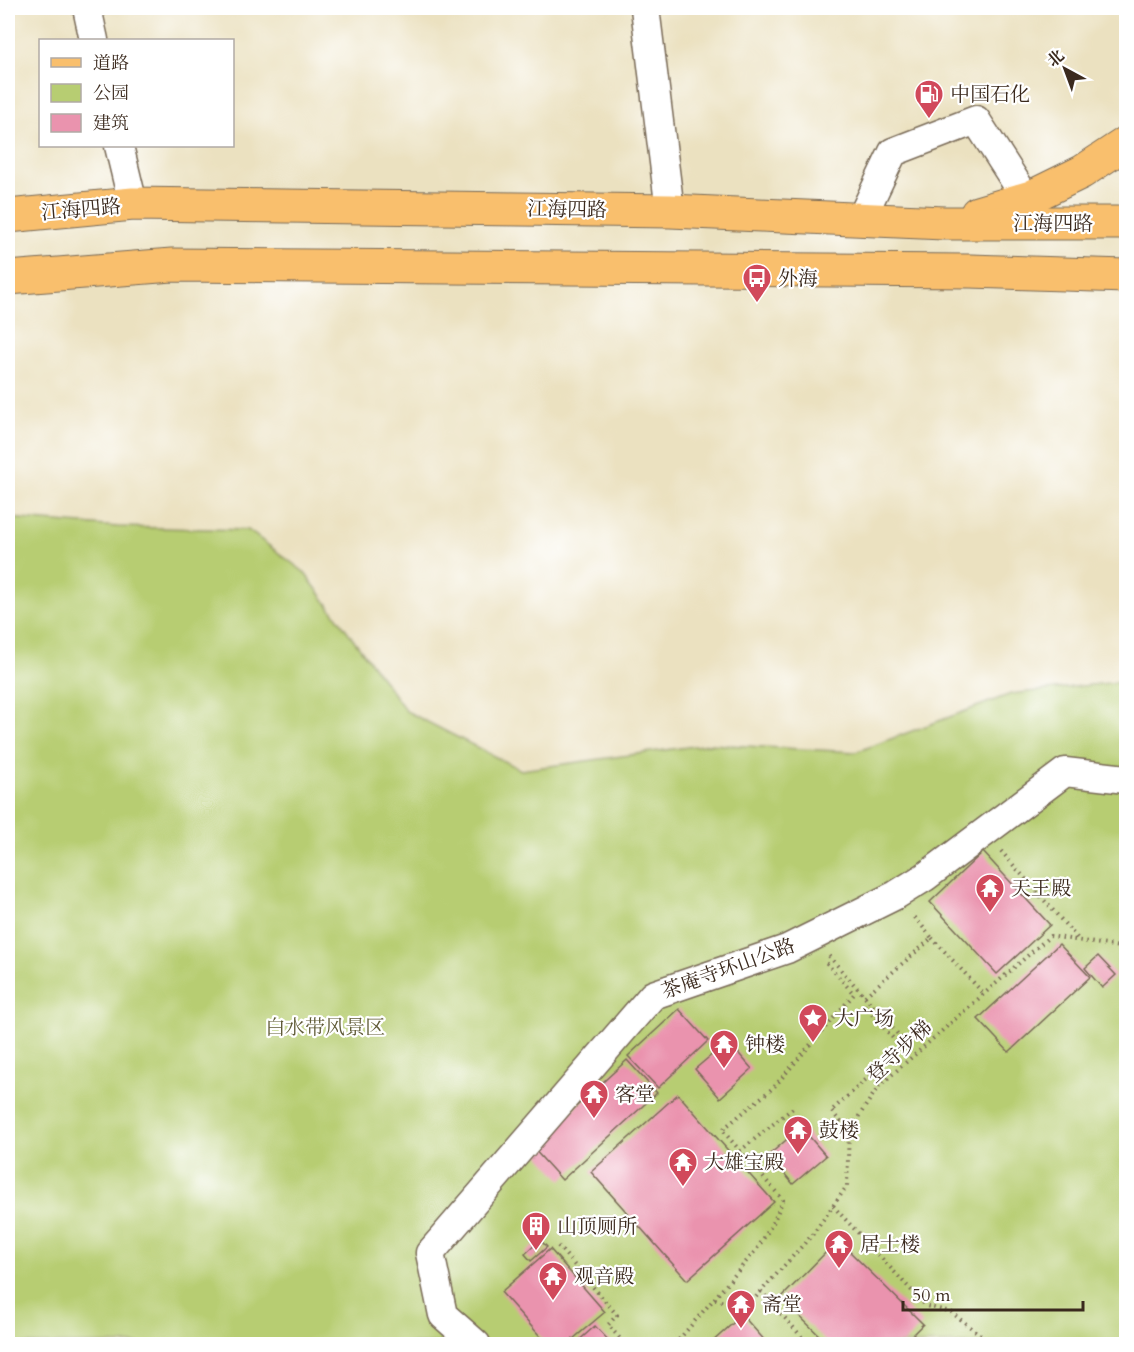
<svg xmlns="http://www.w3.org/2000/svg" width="1134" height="1352" font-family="Cardo,'Noto Serif SC',serif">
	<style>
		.green { fill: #b7cd72; stroke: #797c48; stroke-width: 1.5 }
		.building { fill: #ea93ae }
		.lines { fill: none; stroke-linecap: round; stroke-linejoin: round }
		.minor-casing { stroke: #796a57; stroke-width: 31 }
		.major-casing { stroke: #796a57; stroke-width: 35 }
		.path { stroke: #796a57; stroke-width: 4; stroke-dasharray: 1.5 4.5; stroke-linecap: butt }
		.minor { stroke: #fff; stroke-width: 28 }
		.major { stroke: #f9bf6d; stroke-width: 33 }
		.labels { text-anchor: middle; stroke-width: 4.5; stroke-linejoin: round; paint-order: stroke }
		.poi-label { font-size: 20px; fill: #3b2a1e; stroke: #fff; text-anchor: start }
		.street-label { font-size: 20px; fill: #3b2a1e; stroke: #fff }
		.park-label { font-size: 20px; fill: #605b37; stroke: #fff }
	</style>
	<rect width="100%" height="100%" fill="#fff"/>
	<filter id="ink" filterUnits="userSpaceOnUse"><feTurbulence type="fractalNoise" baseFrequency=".0167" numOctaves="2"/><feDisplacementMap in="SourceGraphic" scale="12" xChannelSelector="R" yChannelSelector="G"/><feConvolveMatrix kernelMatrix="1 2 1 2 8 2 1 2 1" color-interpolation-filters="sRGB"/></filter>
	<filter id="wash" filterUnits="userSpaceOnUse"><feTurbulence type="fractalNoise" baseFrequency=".008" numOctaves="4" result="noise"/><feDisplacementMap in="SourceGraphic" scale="24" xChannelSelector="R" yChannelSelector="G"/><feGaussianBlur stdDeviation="1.35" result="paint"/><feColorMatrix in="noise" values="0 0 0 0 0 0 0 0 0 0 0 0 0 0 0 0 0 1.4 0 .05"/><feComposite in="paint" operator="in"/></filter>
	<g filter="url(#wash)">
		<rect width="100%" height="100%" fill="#ebe1c0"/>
		<polygon class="green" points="8,518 118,527 248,530 304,572 406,711 521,770 709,744 856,752 1011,694 1126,681 1126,1344 8,1344"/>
		<g id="blocks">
			<g class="building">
				<polygon points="983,852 1050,925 997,974 930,902"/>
				<polygon points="1059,944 1090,977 1009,1052 978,1019"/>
				<polygon points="1098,956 1116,975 1102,988 1085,968"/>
				<polygon points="679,1009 708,1041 658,1088 628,1056"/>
				<polygon points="728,1041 752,1069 720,1098 695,1069"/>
				<polygon points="627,1060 657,1093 562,1180 532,1147"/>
				<polygon points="678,1094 774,1202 687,1280 591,1172"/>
				<polygon points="801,1127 826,1156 793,1184 769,1155"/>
				<polygon points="540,1240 547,1247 531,1261 525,1254"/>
				<polygon points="838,1240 923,1324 903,1344 828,1344 781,1298"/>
				<polygon points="550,1249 605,1312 567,1344 547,1344 501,1292"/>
				<polygon points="742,1315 768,1344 710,1344"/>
				<polygon points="595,1326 612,1344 575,1344"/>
			</g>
		</g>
	</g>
	<g filter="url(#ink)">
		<use href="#blocks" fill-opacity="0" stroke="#796a57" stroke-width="1.5"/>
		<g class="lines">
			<g class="minor-casing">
				<g id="minor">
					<polyline points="87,8 94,40"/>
					<polyline points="645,8 670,211"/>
					<polyline points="119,146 133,204"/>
					<polyline points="861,219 893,152 976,120 1026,198"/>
					<polyline points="476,1344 443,1315 430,1253 653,995 787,949 896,895 925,877 1065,772 1126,779"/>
				</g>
			</g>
			<g class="major-casing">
				<g id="major">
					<polyline points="977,213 1031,197 1082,172 1126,143"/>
					<polyline points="8,216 133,204 670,211 944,223 1126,223"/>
					<polyline points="8,278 172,265 970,271 1126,276"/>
				</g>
			</g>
			<g class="path">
				<polyline points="1001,851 1079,940"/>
				<polyline points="932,938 985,995"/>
				<polyline points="829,956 903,1040 898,1044"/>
				<polyline points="865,996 932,938 913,915"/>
				<polyline points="864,1005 898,1044"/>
				<polyline points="849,1131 831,1111 901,1048 898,1044"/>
				<polyline points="740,1151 793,1108"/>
				<polyline points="833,1206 926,1306 951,1312 992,1344"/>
				<polyline points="558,1246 617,1315 608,1325 625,1344"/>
				<polyline points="761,1291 808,1344"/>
				<polyline points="715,1299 745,1309 813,1234 847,1186 849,1131 879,1086 1050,936 1126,948"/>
				<polyline points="675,1344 757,1249 773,1223 783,1200 722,1130 774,1087 854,994 824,960"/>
			</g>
			<use href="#minor" class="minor"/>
			<use href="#major" class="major"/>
		</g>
	</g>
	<defs>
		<g id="fuel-pin" transform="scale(1.5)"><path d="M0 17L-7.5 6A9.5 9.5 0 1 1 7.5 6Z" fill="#d1495b" stroke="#fff"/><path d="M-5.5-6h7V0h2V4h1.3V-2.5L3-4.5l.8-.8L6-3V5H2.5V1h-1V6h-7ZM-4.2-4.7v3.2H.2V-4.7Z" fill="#fff"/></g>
		<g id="bus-pin" transform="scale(1.5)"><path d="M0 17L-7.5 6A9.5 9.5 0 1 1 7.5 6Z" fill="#d1495b" stroke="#fff"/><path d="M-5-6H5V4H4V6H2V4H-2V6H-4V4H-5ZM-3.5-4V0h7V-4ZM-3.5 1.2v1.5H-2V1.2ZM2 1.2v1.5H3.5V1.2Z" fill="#fff"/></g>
		<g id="temple-pin" transform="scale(1.5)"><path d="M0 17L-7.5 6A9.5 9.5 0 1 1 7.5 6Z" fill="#d1495b" stroke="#fff"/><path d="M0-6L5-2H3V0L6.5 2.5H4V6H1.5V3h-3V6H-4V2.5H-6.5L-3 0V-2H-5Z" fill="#fff"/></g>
		<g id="sight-pin" transform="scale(1.5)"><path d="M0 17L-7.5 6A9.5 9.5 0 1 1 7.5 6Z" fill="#d1495b" stroke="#fff"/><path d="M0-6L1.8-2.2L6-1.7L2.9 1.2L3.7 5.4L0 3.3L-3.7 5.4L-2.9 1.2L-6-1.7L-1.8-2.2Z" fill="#fff"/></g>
		<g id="building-pin" transform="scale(1.5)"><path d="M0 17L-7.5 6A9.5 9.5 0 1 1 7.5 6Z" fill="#d1495b" stroke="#fff"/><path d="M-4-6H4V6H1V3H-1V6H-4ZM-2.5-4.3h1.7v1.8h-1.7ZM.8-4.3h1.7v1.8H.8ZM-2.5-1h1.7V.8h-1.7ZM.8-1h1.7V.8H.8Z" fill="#fff"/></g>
	</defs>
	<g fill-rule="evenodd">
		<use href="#fuel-pin" x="929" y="94"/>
		<use href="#bus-pin" x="757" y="278"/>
		<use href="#temple-pin" x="990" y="888"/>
		<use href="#sight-pin" x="813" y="1018"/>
		<use href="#temple-pin" x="724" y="1044"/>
		<use href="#temple-pin" x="594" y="1094"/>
		<use href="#temple-pin" x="798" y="1130"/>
		<use href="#temple-pin" x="683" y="1162"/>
		<use href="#building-pin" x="536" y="1226"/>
		<use href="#temple-pin" x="839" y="1244"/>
		<use href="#temple-pin" x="553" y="1276"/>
		<use href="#temple-pin" x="741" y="1304"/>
	</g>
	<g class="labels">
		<g class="poi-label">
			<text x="950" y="101">中国石化</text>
			<text x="778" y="285">外海</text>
			<text x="1011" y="895">天王殿</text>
			<text x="834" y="1025">大广场</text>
			<text x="745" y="1051">钟楼</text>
			<text x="615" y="1101">客堂</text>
			<text x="819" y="1137">鼓楼</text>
			<text x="704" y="1169">大雄宝殿</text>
			<text x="557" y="1233">山顶厕所</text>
			<text x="860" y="1251">居士楼</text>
			<text x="574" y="1283">观音殿</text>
			<text x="762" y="1311">斋堂</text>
		</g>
		<g class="street-label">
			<text transform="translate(81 209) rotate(-5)" y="7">江海四路</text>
			<text transform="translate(567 209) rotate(1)" y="7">江海四路</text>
			<text x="1053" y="230">江海四路</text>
			<text transform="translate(728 968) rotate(-20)" y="7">茶庵寺环山公路</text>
			<text transform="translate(899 1051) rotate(-43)" y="7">登寺步梯</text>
		</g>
		<g class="park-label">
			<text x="325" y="1034">白水带风景区</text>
		</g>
	</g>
	<rect width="1134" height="1352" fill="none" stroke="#fff" stroke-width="30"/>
	<rect x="39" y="39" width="195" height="108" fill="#ffffff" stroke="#b1aaa5" stroke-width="1.5"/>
	<rect x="51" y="58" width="30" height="9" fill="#f9bf6d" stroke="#b1aaa5" stroke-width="1.5"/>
	<text x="93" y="69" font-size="18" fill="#3b2a1e">道路</text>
	<rect x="51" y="84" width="30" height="18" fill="#b7cd72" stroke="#b1aaa5" stroke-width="1.5"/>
	<text x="93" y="99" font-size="18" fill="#3b2a1e">公园</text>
	<rect x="51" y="114" width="30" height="18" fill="#ea93ae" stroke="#b1aaa5" stroke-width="1.5"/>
	<text x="93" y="129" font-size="18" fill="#3b2a1e">建筑</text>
	<g transform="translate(1065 69) rotate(319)" stroke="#ffffff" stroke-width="4.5" paint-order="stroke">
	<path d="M0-4.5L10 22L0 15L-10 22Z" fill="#3b2a1e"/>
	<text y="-9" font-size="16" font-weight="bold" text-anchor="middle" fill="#3b2a1e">北</text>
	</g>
	<path d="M903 1301v9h180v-9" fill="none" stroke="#3b2a1e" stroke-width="3"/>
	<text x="912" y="1301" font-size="18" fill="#3b2a1e" stroke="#ffffff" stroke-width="4.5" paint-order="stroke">50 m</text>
</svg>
